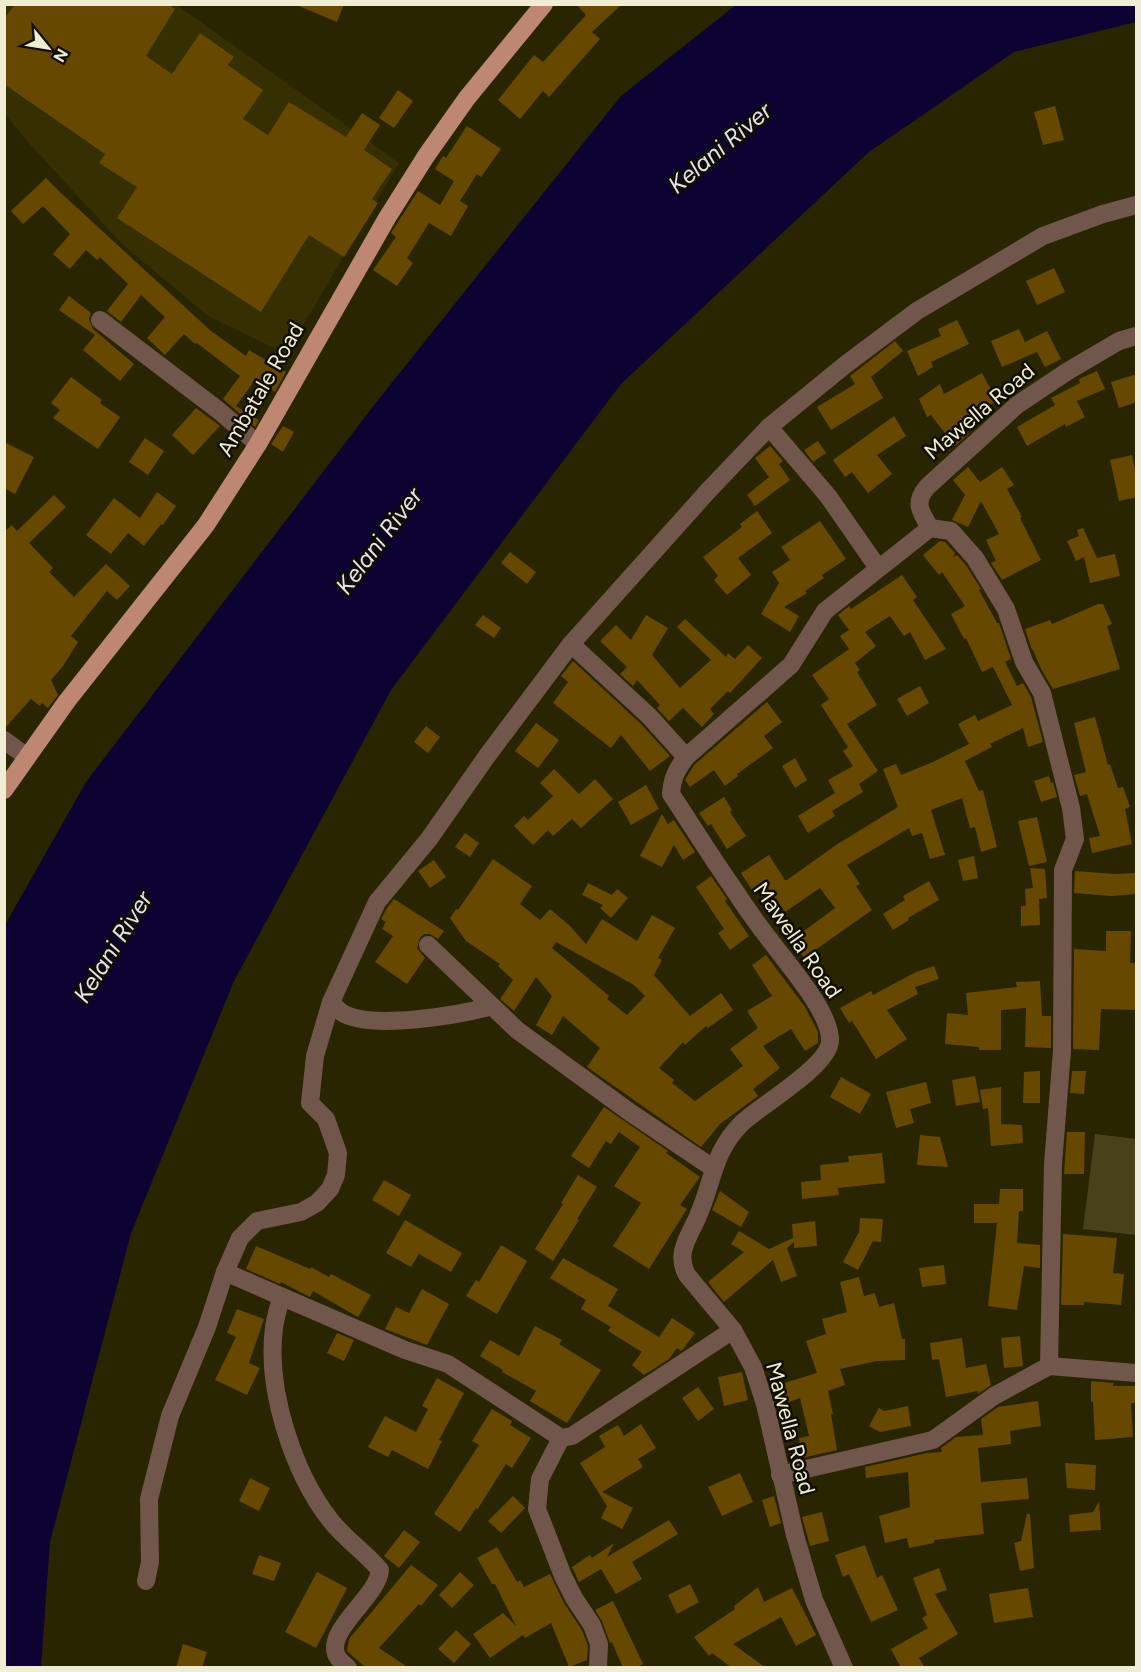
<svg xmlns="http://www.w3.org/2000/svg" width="1141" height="1672" font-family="Figtree,sans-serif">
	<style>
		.built { fill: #352f02 }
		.green { fill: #48421b }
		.water { fill: #0c0332 }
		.building { fill: #664800; fill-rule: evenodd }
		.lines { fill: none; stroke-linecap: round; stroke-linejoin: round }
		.street { stroke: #71564c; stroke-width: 18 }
		.primary { stroke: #be8772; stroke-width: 18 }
		.labels { text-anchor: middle; stroke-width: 5; stroke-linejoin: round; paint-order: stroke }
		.street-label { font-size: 22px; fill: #f0edd4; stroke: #110e00 }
		.water-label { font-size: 24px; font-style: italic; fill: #e1e3f4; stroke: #110e00 }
	</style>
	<rect width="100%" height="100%" fill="#2a2501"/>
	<polygon class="built" points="5,5 177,5 399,163 286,354 208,316 122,244 27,141 5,114"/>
	<polygon class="green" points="1095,1134 1136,1139 1136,1235 1083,1229"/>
	<polygon class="water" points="737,4 1136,4 1136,22 1014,52 869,152 621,384 391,690 234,981 131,1233 50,1542 41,1667 5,1667 5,925 86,782 378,400 621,96"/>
	<g class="building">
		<polygon points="15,4 168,4 175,9 146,56 172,74 200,33 234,57 228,65 263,90 243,119 268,135 289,102 346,137 362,113 380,125 364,150 392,169 372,199 378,203 344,257 309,235 261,312 117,218 137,187 99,163 105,154 4,84 4,19"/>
		<polygon points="294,4 344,4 337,22"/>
		<polygon points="576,4 622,4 592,32 600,39 549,97 543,91 520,119 498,100 534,55 543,62 586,15"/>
		<polygon points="398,90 413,101 394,128 379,118"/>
		<polygon points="1055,106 1064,140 1043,145 1034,112"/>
		<polygon points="467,126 501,149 481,177 477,174 460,201 468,206 451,236 429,223 407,258 413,263 397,286 373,270 396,237 391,233 418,191 440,205 454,181 435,169 443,156 446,158"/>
		<polygon points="46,178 61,193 211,331 246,356 249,350 286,372 275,392 255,380 236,406 259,420 255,427 223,399 240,376 197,343 195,344 184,334 165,355 147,338 165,317 141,295 121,322 107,311 128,284 100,257 97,260 86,250 70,269 53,254 70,234 43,206 23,224 11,211"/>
		<polygon points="1054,268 1065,292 1037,305 1026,281"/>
		<polygon points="69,296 91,313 89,319 93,329 134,364 120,381 83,350 95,335 59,310"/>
		<polygon points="957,320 969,344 931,362 933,367 918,376 907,351 941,336 938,329"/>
		<polygon points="1019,329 1025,342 1047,331 1061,359 1045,367 1037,352 1002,367 991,341"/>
		<polygon points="895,341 903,351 871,377 883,398 831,430 817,407 855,384 850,376"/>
		<polygon points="1097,371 1105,389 1077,401 1085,417 1066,427 1065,424 1027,446 1017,427 1055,405 1051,398 1080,383 1079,379"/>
		<polygon points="982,373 997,401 959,421 969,434 955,446 931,415 927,417 919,399 940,384 944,394"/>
		<polygon points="1137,374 1137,402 1119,408 1111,382"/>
		<polygon points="71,377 102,400 100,403 120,417 98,449 53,418 60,410 51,403"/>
		<polygon points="196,408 220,426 193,455 172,435"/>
		<polygon points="894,416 906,436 877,455 892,474 868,493 852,472 845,477 833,460"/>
		<polygon points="283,426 294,432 283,452 271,444"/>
		<polygon points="145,438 164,451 148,475 129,462"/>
		<polygon points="818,441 826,453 813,462 804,450"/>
		<polygon points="4,442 34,457 15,494 4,488"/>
		<polygon points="770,446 783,461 779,464 790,480 755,506 747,495 769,477 755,458"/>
		<polygon points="1132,455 1137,478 1137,497 1119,501 1110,460"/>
		<polygon points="968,467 980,482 1002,467 1014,485 1007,489 1022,517 1020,518 1041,560 1002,580 991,563 996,561 986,540 999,534 981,501 968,527 952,520 965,495 953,480"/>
		<polygon points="157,492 176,506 163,525 161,524 144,546 128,533 111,554 86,535 114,498 140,518"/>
		<polygon points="54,495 66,507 29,543 53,568 49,572 74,597 106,564 130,586 117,600 107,591 71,636 78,642 63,666 51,680 58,695 48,708 42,703 40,706 31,699 4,729 4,532 12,525 17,531"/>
		<polygon points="757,511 772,533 738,558 751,575 727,595 714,580 718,576 703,557 742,527 740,524"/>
		<polygon points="820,521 846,559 822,575 824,578 805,591 807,593 784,607 799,616 790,632 761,614 779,583 772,572 790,560 781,547"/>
		<polygon points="1083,528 1097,558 1115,554 1120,576 1090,583 1084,557 1076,561 1067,541 1079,536 1077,530"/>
		<polygon points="940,541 945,542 955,553 953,557 957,555 966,565 981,589 979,590 997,623 999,623 1011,659 1005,662 1017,686 1023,683 1031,697 1043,742 1028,747 1023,728 990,744 992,747 965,761 979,791 983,790 997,847 981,852 975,827 970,828 962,798 931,810 945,855 930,859 922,833 912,836 909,828 847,865 860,884 856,886 872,910 804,958 792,940 835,908 820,888 785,912 766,885 754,893 741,873 769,855 785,880 787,880 836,845 898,807 883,769 896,764 901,775 933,762 969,744 958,724 975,715 978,721 1012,705 993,667 982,672 966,638 964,639 951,614 965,606 942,572 939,575 923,555"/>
		<polygon points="510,552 536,572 527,584 501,563"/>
		<polygon points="902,575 917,597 913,600 946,649 925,660 910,632 904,636 890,616 865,632 876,646 855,663 860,670 857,672 877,705 847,724 878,771 859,784 863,792 832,811 835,816 808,833 798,816 835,793 828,780 853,766 843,751 848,747 821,705 829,699 812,675 849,649 840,636 849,630 838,615 849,606 851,609"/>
		<polygon points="1098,604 1103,604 1112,624 1107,626 1120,669 1053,689 1041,669 1033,650 1032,650 1025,629 1050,620 1052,624"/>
		<polygon points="483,615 501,628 494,638 475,625"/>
		<polygon points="646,615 668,628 652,655 680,688 711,660 677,627 685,619 726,657 728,653 735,659 748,645 762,658 730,693 728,691 710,709 714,714 702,727 683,708 669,721 657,708 660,705 637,680 633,686 620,674 627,667 600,641 616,625 631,640"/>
		<polygon points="573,661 641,724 670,756 650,771 621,735 611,748 553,703 568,682 561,676"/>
		<polygon points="920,686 929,703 907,716 897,699"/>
		<polygon points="767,702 782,722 764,736 773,748 737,774 738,776 725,786 714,770 690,787 685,780 694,765"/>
		<polygon points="1095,717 1108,765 1110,764 1118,788 1123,787 1130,807 1125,809 1132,844 1092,853 1089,838 1100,836 1087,794 1080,796 1074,775 1086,772 1074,723"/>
		<polygon points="536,723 559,740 538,768 515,751"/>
		<polygon points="426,726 440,737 428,753 414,742"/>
		<polygon points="795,758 807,780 795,788 782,766"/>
		<polygon points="554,769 579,794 595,779 613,799 581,828 572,819 553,836 548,830 533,845 514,826 524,816 528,820 553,796 540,783"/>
		<polygon points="1049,776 1051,783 1053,782 1057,797 1041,802 1034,781"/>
		<polygon points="646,785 659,809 631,825 618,802"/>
		<polygon points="724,797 732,810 730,812 746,836 727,849 711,824 708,826 699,813"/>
		<polygon points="662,814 668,824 674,820 695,852 683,860 674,845 662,867 640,856"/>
		<polygon points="1037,817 1047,862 1029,866 1018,821"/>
		<polygon points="465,833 479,843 470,857 455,847"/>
		<polygon points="974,856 978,878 963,881 958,860"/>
		<path d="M493 859 532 886 520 904 540 920 550 909 570 926 586 944 602 919 637 941 652 915 675 928 658 958 662 960 654 975 690 1016 721 993 733 1010 708 1028 706 1026 685 1045 683 1042 659 1068 674 1080 672 1083 695 1101 743 1066 730 1049 758 1028 747 1011 772 996 752 965 766 955 805 1007 818 1032V1043L805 1051 791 1029 763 1046 780 1068 753 1089 758 1096 720 1124 701 1147 587 1067 600 1048 563 1016 552 1035 536 1025 552 996 536 977 514 1011 500 999 513 980 498 966 500 964 466 941 450 918 456 909 458 910ZM556 942 634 985 645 996 627 1015 607 999 609 996 552 948Z"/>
		<polygon points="434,860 446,877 430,888 418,871"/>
		<polygon points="1030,868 1045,869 1047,898 1039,899 1040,925 1021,926 1021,906 1026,906 1025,889 1033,888"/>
		<polygon points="1075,871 1115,874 1136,873 1137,894 1111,896 1074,893"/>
		<polygon points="711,876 727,899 725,901 749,936 730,950 718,933 724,929 696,887"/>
		<polygon points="929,881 939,900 908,918 909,920 893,930 883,914 905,900 903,896"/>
		<polygon points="588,883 612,895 617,889 628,898 611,918 600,908 603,905 582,895"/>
		<polygon points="394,899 444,931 438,939 430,934 424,934 420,938 417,948 425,958 407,984 375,962 393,936 382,929 386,922 381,919 387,908"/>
		<polygon points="1106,931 1131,931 1130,963 1137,963 1137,1010 1101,1009 1099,1050 1073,1049 1074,949 1106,951"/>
		<polygon points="934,966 939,979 915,987 918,994 887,1010 907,1039 876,1059 852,1021 849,1023 840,1008 871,991 873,995 916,972"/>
		<polygon points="1040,981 1042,1016 1051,1016 1051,1048 1025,1047 1026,1008 1001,1010 1001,1050 979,1050 979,1047 945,1044 947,1013 968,1015 966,993 1017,987 1016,982"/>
		<polygon points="1040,1071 1040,1103 1023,1103 1024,1072"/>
		<polygon points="1072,1071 1086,1071 1084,1094 1070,1093"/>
		<polygon points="975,1076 980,1102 956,1106 952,1080"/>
		<polygon points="841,1077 871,1094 860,1114 830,1097"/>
		<polygon points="926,1082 931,1103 910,1109 914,1123 896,1128 886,1092"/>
		<polygon points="1001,1087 1001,1124 1022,1125 1023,1143 991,1146 988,1108 983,1109 980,1090"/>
		<polygon points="604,1107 668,1151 666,1153 700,1177 680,1205 687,1209 649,1269 613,1246 641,1203 614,1186 640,1147 619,1132 611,1144 606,1141 589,1168 571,1156"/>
		<polygon points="1067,1132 1085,1132 1084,1174 1064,1174"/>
		<polygon points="920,1135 940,1137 948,1167 917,1165"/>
		<polygon points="882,1153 885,1183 838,1188 839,1195 802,1199 801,1182 821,1180 820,1165 849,1162 848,1156"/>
		<polygon points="578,1175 597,1187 577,1219 579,1220 553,1261 535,1249 563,1204 561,1203"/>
		<polygon points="384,1180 411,1195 399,1216 372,1200"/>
		<polygon points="1000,1189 1023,1189 1023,1211 1019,1211 1017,1243 1040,1245 1040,1268 1024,1266 1017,1310 988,1306 997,1223 974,1223 974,1204 999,1204"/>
		<polygon points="720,1191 749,1212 741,1227 712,1210"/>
		<polygon points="860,1218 883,1219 881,1242 873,1241 858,1270 843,1262 859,1232"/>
		<polygon points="405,1220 462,1253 451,1272 419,1254 411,1267 386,1253"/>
		<polygon points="815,1221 817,1246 794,1248 794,1242 787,1248 797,1276 781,1282 773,1260 724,1302 708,1282 744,1252 731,1244 739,1231 769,1249 793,1238 792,1224"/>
		<polygon points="1063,1234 1117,1238 1113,1273 1124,1274 1121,1305 1084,1302 1084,1305 1061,1305"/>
		<polygon points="501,1245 527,1261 497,1314 466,1296 476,1280 479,1282"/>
		<polygon points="256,1246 310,1269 311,1267 329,1277 331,1274 371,1295 358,1317 313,1291 310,1297 281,1282 280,1284 246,1269"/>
		<polygon points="563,1258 618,1289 608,1306 659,1337 672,1318 695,1333 684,1348 681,1351 677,1348 669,1359 644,1375 632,1365 642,1352 608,1331 611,1327 581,1309 586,1300 550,1278"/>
		<polygon points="944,1265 946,1284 922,1287 919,1268"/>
		<polygon points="859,1277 864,1296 875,1293 879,1307 894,1303 902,1339 905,1339 905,1360 877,1361 840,1369 845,1385 828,1391 833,1414 831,1414 837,1450 802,1458 799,1438 809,1436 800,1398 777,1406 771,1387 817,1373 806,1341 826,1334 822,1319 847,1312 840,1282"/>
		<polygon points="422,1289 449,1304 427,1345 385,1329 396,1307 409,1313"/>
		<polygon points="237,1309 264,1319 249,1363 260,1368 247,1395 215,1380 236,1337 227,1333"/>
		<polygon points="535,1326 562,1340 559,1344 601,1370 567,1423 530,1401 536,1391 502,1372 503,1370 480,1356 490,1340 519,1356"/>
		<polygon points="337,1333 354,1340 344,1361 327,1353"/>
		<polygon points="1020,1336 1023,1366 1004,1368 1001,1338"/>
		<polygon points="962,1338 966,1368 986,1364 991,1385 978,1394 978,1391 946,1397 939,1359 932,1360 930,1343"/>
		<polygon points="742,1372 748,1400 724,1406 718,1377"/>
		<polygon points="437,1378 464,1393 439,1440 442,1441 428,1469 392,1450 388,1457 368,1447 385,1416 416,1432 428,1409 422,1406"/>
		<polygon points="1091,1381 1114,1383 1113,1386 1136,1386 1136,1403 1131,1403 1133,1437 1095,1440 1093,1402 1091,1402"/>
		<polygon points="698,1387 714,1409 698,1421 682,1398"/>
		<polygon points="1038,1401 1041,1426 1010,1431 1011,1444 978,1448 981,1482 1027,1478 1029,1499 981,1503 984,1534 934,1540 934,1543 909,1548 907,1538 885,1543 879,1516 910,1507 908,1472 866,1478 865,1467 927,1453 942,1452 941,1448 956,1437 983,1435 981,1419 998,1407"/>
		<polygon points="908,1406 911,1426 880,1432 869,1426 879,1408 884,1411"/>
		<polygon points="492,1409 512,1421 510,1425 531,1438 512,1468 506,1464 477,1510 476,1508 460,1532 434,1514 479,1445 472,1441"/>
		<polygon points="641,1424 656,1448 638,1459 643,1467 602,1492 633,1508 622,1529 601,1518 607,1506 580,1463 605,1447 599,1436 618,1425 624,1436"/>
		<polygon points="1065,1463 1096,1465 1095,1490 1067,1488"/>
		<polygon points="740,1473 753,1502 722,1516 708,1487"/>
		<polygon points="250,1478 270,1488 259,1511 239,1501"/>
		<polygon points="513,1496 525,1508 501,1533 488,1521"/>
		<polygon points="774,1496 781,1523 770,1527 762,1500"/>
		<polygon points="1099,1502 1101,1530 1070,1532 1069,1515 1093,1512"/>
		<polygon points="822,1512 829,1541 810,1546 802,1517"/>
		<polygon points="1027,1514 1030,1514 1034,1568 1020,1571 1014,1543 1021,1541"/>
		<polygon points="669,1520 678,1534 632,1562 642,1579 616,1594 601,1569 579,1582 572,1567 590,1555 592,1558 614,1543 607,1557"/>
		<polygon points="404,1530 420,1542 399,1568 384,1556"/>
		<polygon points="865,1545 877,1578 882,1575 898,1610 871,1622 849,1574 843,1577 835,1555"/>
		<polygon points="497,1547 517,1582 520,1580 524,1587 550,1574 564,1603 582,1630 588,1646 587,1660 569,1667 551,1623 525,1638 523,1635 490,1658 473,1634 503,1613 516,1626 495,1584 492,1584 477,1558"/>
		<polygon points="259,1555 281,1563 274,1581 252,1574"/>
		<polygon points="411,1565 438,1585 421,1606 419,1604 379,1648 409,1668 366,1668 347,1651 349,1639"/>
		<polygon points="939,1568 947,1590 935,1594 958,1634 919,1658 925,1668 901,1668 891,1649 928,1628 922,1618 927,1615 913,1578"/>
		<polygon points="317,1572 347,1588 316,1648 285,1632"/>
		<polygon points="460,1572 474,1585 452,1608 439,1595"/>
		<polygon points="690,1584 699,1602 677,1614 668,1595"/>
		<polygon points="758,1587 764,1602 792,1588 816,1635 796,1646 781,1617 733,1644 766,1668 732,1668 712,1653 709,1656 694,1637 735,1609 734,1606"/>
		<polygon points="1028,1588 1033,1617 994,1623 989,1594"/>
		<polygon points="613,1601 643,1664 636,1668 623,1668 612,1642 610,1643 602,1621 595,1610"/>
		<polygon points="456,1630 471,1644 454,1663 438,1649"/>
		<polygon points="183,1644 207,1652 202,1668 176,1668"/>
	</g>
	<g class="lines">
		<g class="street">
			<polyline points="100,320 218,410 258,444"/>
			<polyline points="769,427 828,496 878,568"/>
			<polyline points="571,644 649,716 686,757"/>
			<polyline points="4,740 27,757"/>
			<polyline points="428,945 517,1030 631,1113 713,1168"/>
			<path d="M331 1002C334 1006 338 1010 341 1012 369 1031 460 1015 492 1006"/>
			<polyline points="225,1272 405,1350 448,1364 561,1438 572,1436 733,1330"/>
			<path d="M281 1297C279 1307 275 1318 274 1328 266 1389 293 1473 331 1521 346 1540 365 1552 380 1570 378 1596 327 1629 336 1654 338 1660 344 1664 348 1668"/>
			<path d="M1049 1366 1053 1164 1062 1051 1063 870 1075 839 1071 808 1042 693 1024 662 1006 609 975 558 951 531 930 528C921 511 913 504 927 487L1017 405 1068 371 1119 341 1136 336"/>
			<polyline points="561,1438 540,1479 537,1509 563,1576 574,1598 592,1625 599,1644 598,1668"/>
			<polyline points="780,1475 933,1440 994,1396 1049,1366 1136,1373"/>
			<polyline points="146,1581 150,1562 149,1499 170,1416 207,1327 225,1272 240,1238 257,1221 301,1212 317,1203 330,1189 336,1175 338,1153 326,1119 310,1103 315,1056 331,1002 377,902 429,839 487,756 571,644 708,491 769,427 845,365 917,311 1043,236 1103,214 1136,205"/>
			<path d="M844 1668 814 1600 795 1535 765 1404 753 1367 733 1330 687 1275C675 1253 689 1237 698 1216 714 1180 712 1153 742 1123 761 1105 829 1066 830 1041 831 1013 789 966 773 944 758 925 744 905 731 885 710 855 691 824 671 794 672 778 677 769 686 757L791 665 825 611 930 528"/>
		</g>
		<polyline class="primary" points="4,790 67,701 206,525 258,444 387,218 426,156 467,98 544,4"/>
	</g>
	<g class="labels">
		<g class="street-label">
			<text transform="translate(260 389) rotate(-60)" y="8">Ambatale Road</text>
			<text transform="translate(979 411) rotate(-40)" y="8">Mawella Road</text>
			<text transform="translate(798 940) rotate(55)" y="8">Mawella Road</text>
			<text transform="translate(791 1428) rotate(75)" y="8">Mawella Road</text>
		</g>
		<g class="water-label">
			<text transform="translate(720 148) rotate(-40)" y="8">Kelani River</text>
			<text transform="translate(379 541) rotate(-53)" y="8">Kelani River</text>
			<text transform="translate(113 947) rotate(-58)" y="8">Kelani River</text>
		</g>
	</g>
	<rect width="1141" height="1672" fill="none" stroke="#f0edd4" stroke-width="12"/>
	<g transform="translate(48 48) rotate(120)" stroke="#110e00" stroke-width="4.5" paint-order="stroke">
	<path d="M0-4.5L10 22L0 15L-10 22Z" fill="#f0edd4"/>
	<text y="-9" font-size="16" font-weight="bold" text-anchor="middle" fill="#f0edd4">N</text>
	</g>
</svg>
